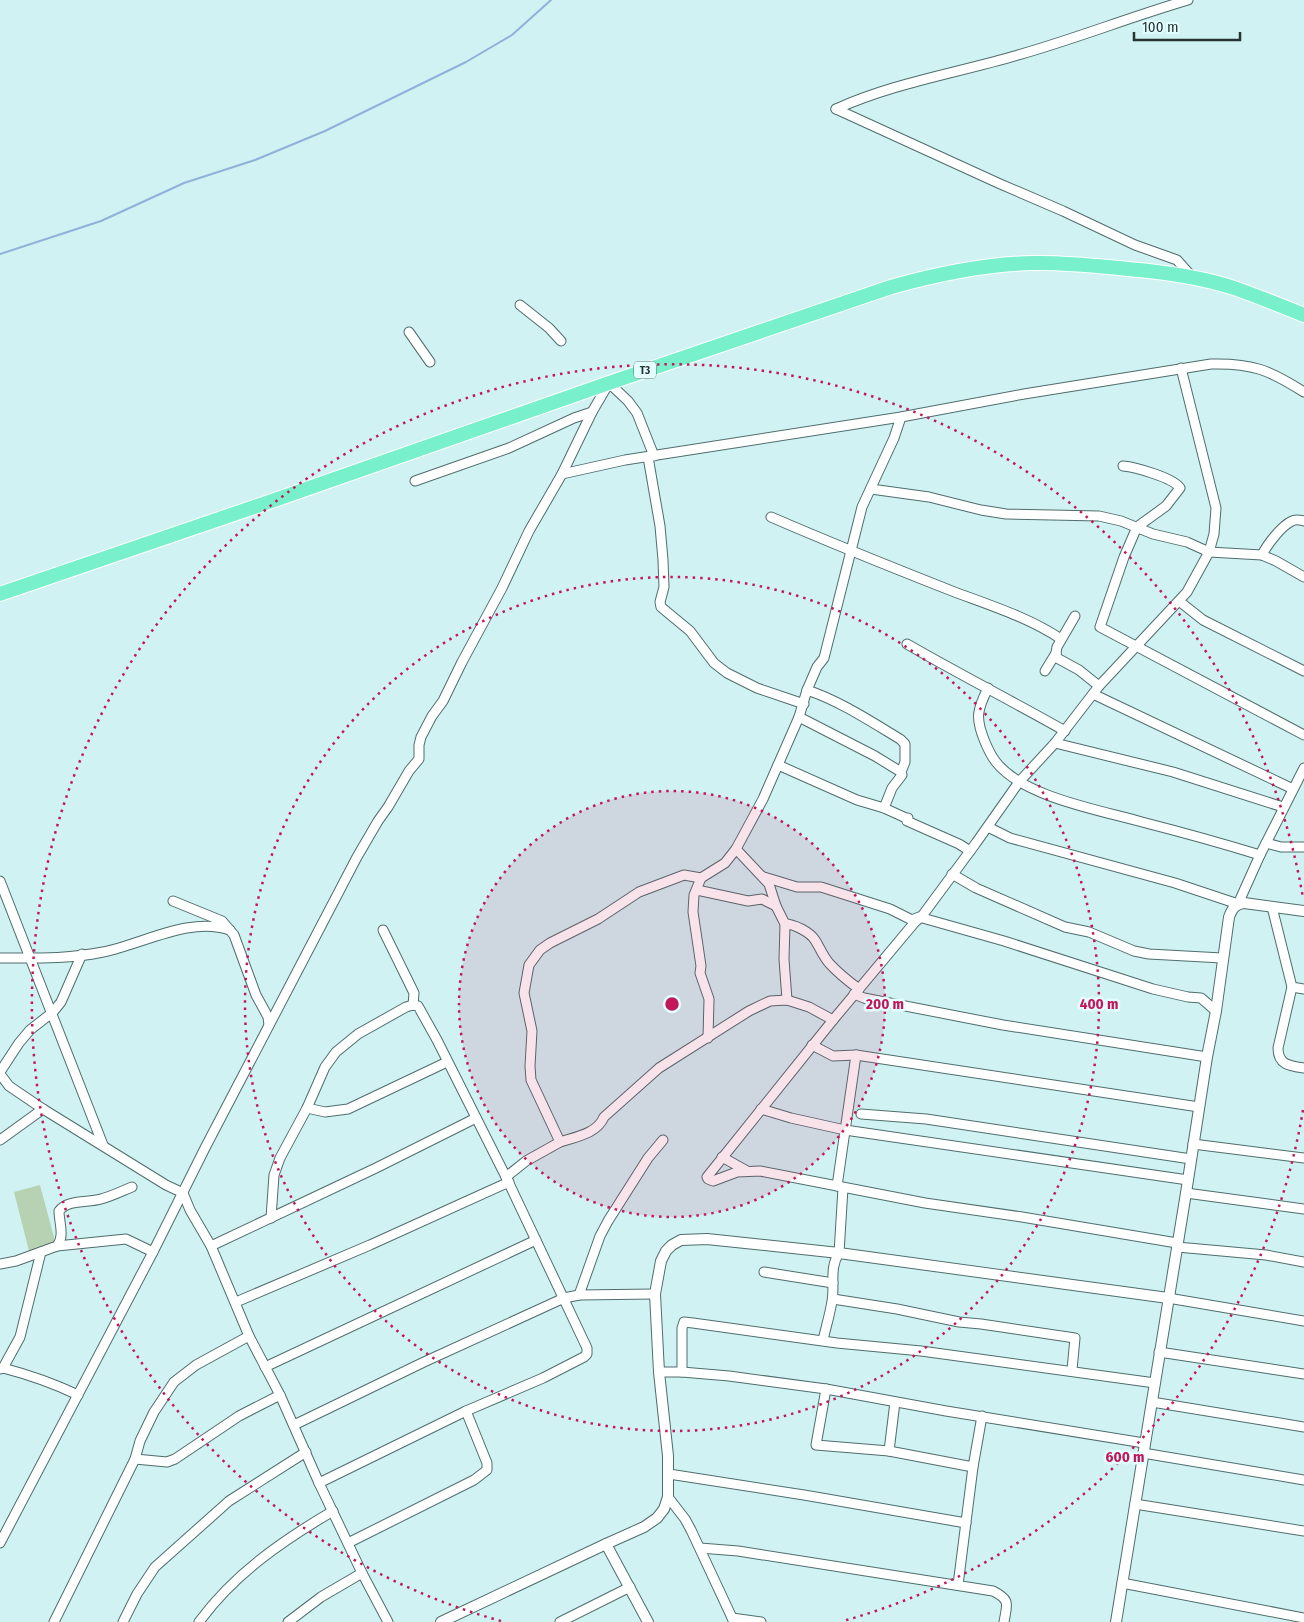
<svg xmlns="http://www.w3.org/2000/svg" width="1304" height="1622" font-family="'Fira Sans Condensed',sans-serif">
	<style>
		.green { fill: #b7d2b2 }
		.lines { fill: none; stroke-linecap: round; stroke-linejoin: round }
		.stream { stroke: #8fb1da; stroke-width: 2 }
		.minor-casing { stroke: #4f6d6d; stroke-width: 11 }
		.tertiary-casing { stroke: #4f6d6d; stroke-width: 12 }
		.trunk-casing { stroke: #fff; stroke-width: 16 }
		.minor { stroke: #fff; stroke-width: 9 }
		.tertiary { stroke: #fff; stroke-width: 10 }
		.trunk { stroke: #78f0cb; stroke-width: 14 }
		.ring { fill: none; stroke: #c2185b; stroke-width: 2.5; stroke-dasharray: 2.5 5 }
		.labels { text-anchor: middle; stroke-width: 5; stroke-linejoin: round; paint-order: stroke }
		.shield { fill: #e3fefe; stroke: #5f7171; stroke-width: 1 }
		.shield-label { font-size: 11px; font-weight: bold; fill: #273434 }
		.centre { fill: #c2185b; stroke: #e3fefe; stroke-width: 2.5 }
		.ring-label { font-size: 15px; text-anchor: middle; font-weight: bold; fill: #c2185b; stroke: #e3fefe; stroke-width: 5; stroke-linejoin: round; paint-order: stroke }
	</style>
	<rect width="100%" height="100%" fill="#d0f2f2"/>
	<polygon class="green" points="40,1185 56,1245 29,1251 14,1192"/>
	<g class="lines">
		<polyline class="stream" points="0,254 101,221 184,183 255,160 325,131 466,62 512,35 551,0"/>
		<g class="minor-casing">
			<g id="minor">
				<polyline points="836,109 998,183 1063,211 1135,245 1177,260 1193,278"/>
				<path d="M836 109C893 83 957 73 1018 55 1075 39 1130 17 1188 0"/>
				<polyline points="520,305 549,328 561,341"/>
				<polyline points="409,332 430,362"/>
				<polyline points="648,457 660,526 663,560 664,587 660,602 661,607 690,631 714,663 727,673 757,688 804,704"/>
				<path d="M1123 466C1135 467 1174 478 1180 488L1166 506 1137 527 1124 557 1100 627 1304 735"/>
				<path d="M562 474 625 460 901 417 1024 394 1211 364C1253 363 1269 370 1304 392"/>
				<polyline points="415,481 509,448 574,418 592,412"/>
				<polyline points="871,489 929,497 981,510 1006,514 1099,516 1121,521 1153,534 1187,542 1209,552 1262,555 1276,561 1304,577"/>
				<path d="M771 517C831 543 891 567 952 591 989 605 1028 617 1061 639"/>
				<path d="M1262 555C1267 545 1281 526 1292 521 1295 519 1300 520 1304 521"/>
				<polyline points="1179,601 1203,620 1304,671"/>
				<polyline points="1075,616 1057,647 1056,653 1057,658 1079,670 1099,686"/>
				<path d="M907 644C959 674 1012 701 1065 731"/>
				<polyline points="1045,671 1056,653"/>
				<path d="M988 688C977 710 975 718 985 742 988 749 991 756 996 762 1023 797 1100 810 1142 822 1181 832 1221 843 1260 855"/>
				<path d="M807 690C840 701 870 721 900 739L905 744V762L901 772 902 775 892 788 884 808"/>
				<polyline points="1093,694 1293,789"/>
				<polyline points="799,717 875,756 901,772"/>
				<polyline points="1055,743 1173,772 1283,807"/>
				<polyline points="778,765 857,800 884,808 906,818 908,818 907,821 959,844 970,851"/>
				<polyline points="988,827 1010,838 1175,883 1238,904 1260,855 1304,768"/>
				<polyline points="1266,843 1281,847 1304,847"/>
				<polyline points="736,849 769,884 776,906 785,924 784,959 787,1000"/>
				<polyline points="952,874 976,888 1065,927 1089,932 1134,951 1149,954 1222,958"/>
				<polyline points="764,877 797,887 821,887 890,909 912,920 919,917 1004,941 1153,989 1188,997 1201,998 1216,1011"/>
				<polyline points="701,878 694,895 693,912 701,966 700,973 709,999 708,1038"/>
				<polyline points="0,881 103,1145"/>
				<polyline points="697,890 748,901 762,899 776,906"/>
				<polyline points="173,901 222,921 234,935 256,995 268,1017 269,1025"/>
				<polyline points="1272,907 1292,987 1304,989"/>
				<path d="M785 924C794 924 810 932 815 940 820 948 823 956 829 963 838 973 848 981 859 989"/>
				<polyline points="383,930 414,993 413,1005"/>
				<path d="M0 958C34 958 70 959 103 952 143 944 190 916 230 930"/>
				<path d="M1292 987 1278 1048C1278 1065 1290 1066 1304 1068"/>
				<polyline points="854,994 864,998 1003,1025 1207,1057"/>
				<path d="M833 1020 809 1007 787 1000 770 1001 749 1011 659 1068 604 1117C597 1134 575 1137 560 1142L531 1080 530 1066 532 1031 524 993 529 965 540 950 550 943 598 919 639 892 684 875 701 878 725 863 736 849 763 799 799 717 807 690 817 667 824 658 862 507 894 438 901 417"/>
				<polyline points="812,1045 833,1056 856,1055 1199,1107"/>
				<polyline points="0,1072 19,1043 30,1030 53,1012 61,1002 82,954"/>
				<polyline points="0,1074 9,1086 43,1109 166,1185 183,1193 190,1210 211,1246 249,1336 280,1395 319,1483 362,1573 388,1622"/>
				<polyline points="307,1108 325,1112 348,1109 447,1062"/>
				<polyline points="761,1109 791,1118 845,1130 1188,1180"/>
				<polyline points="861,1114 926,1119 1191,1159"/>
				<polyline points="0,1140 43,1109"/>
				<polyline points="1193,1144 1304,1158"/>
				<polyline points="722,1157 747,1171"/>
				<polyline points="506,1177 526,1161 560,1142"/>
				<polyline points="837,1186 856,1055"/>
				<polyline points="1186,1193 1304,1209"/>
				<polyline points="271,1218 274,1175 280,1158 307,1108 325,1067 336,1052 358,1034 406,1007 413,1005 418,1006 437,1040 506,1177 587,1348 587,1354 584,1357 543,1378 466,1411 319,1483"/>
				<polyline points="1177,1243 1022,1217 925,1203 760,1171 737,1172 713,1181 708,1179 707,1177 833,1020 915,922 922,916 976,843 1019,782 1055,743 1099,686 1187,592 1209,552 1214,534 1216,508 1181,368"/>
				<polyline points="57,1246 126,1239 153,1252"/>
				<polyline points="211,1246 376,1168 476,1118"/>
				<polyline points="1177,1247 1266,1255 1304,1262"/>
				<path d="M0 1264 16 1261 57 1246C65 1236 59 1223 59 1211 68 1199 88 1203 101 1199 112 1196 122 1191 132 1187"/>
				<polyline points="764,1272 833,1283"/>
				<polyline points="579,1295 600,1236 608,1221 648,1158 663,1140"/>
				<polyline points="1168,1298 1304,1321"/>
				<polyline points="833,1299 897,1309 959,1322 981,1324 1075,1338 1072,1370"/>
				<polyline points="236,1302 370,1245 509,1182"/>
				<path d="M823 1340C826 1327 830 1314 832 1301 835 1284 829 1268 839 1253L843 1188"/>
				<polyline points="1159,1352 1304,1374"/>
				<polyline points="265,1367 536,1240"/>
				<polyline points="3,1368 20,1337 41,1252"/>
				<path d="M0 1369 3 1368C30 1375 53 1383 78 1395"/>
				<polyline points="659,1372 682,1372 729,1376 826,1389 946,1411 1144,1443"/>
				<polyline points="682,1372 682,1328 684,1322 693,1323 837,1343 921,1351 1155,1383"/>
				<polyline points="826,1389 816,1445 889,1451 973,1467"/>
				<polyline points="1152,1402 1304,1427"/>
				<polyline points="294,1425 424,1362 564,1298 579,1295 655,1294"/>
				<polyline points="889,1451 895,1402"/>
				<polyline points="1143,1453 1304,1480"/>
				<polyline points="135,1459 167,1462 175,1459 239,1416 280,1395"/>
				<polyline points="669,1474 804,1495 966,1523"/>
				<polyline points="668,1497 685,1519 691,1530 734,1622"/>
				<polyline points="1135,1504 1304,1531"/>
				<polyline points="0,1543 153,1252 205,1148 357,857 378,821 388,807 409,771 419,759 419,745 421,737 432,716 443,701 462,662 502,588 529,531 562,474 592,412 609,383 628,401 637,413 654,456"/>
				<polyline points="348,1543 474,1480 487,1470 487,1463 466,1411"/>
				<path d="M700 1548 738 1551 993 1591C1011 1600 1007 1604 1004 1622"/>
				<polyline points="1122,1583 1304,1618"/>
				<polyline points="958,1585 973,1467 982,1416"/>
				<polyline points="732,1618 761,1622"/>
				<polyline points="54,1622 135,1459 140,1441 154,1412 174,1382 196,1365 249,1336"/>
				<polyline points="123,1622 137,1594 155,1567 229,1501 306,1452"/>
				<path d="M199 1622C234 1574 282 1541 333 1511"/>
				<polyline points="288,1622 321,1597 362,1573"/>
				<polyline points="560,1622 630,1587"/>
			</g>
		</g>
		<g class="tertiary-casing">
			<g id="tertiary">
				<polyline points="606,1544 644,1527 657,1518 664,1509 668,1497 668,1456 659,1372 655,1294 661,1261 666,1251 672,1245 681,1240 707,1239 839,1253 1168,1298"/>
				<polyline points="441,1622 606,1544 648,1622"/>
				<path d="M1116 1622 1186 1193 1207 1057 1216 1011 1229 917C1232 909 1235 904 1244 903L1304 911"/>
			</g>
		</g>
		<g class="trunk-casing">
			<path id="trunk" d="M0 594 266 503 609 383 891 287C937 274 985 264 1033 263 1065 262 1097 266 1128 269 1164 272 1202 277 1237 289 1259 297 1282 306 1304 315"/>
		</g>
		<use href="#minor" class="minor"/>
		<use href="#tertiary" class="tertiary"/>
		<use href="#trunk" class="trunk"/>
	</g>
	<circle cx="672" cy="1004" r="213" fill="#c2185b" fill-opacity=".12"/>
	<g class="ring">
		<circle cx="672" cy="1004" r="213"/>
		<circle cx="672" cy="1004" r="427"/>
		<path d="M1303 1110A640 640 0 0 1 843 1621M501 1621A640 640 0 1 1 1303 898"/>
	</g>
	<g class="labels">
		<rect class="shield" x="634" y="361.5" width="22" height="17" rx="4"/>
		<g class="shield-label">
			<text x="645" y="374">T3</text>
		</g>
	</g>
	<circle cx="672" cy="1004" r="8" class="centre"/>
	<g class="ring-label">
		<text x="885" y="1009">200 m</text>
		<text x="1099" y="1009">400 m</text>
		<text x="1125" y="1462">600 m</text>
	</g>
	<path d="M1134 32v8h106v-8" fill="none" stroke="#273434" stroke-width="2.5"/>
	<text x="1142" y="32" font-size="15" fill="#273434" stroke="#e3fefe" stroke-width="4" paint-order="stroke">100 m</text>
</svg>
